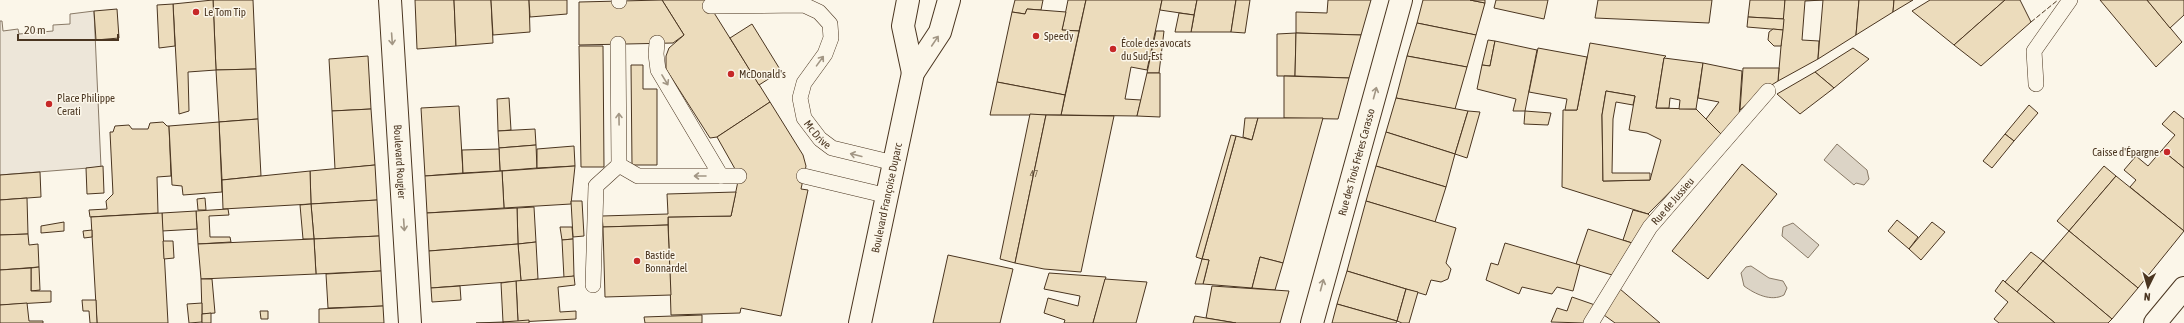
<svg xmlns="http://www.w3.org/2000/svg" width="2184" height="323" font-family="'Asap Condensed',sans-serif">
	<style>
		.green { fill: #ede6d9; stroke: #887966 }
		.water { fill: #dcd4c6; stroke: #887966 }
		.building { fill: #ecdcbc; stroke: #4a3520; fill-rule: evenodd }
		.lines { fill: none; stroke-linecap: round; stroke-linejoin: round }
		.service-casing { stroke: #4a3520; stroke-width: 16 }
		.minor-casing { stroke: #4a3520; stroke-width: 24 }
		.tertiary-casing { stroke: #4a3520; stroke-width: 24 }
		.secondary-casing { stroke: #4a3520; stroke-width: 24 }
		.service { stroke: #fbf6e9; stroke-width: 15 }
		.minor { stroke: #fbf6e9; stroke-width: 22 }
		.tertiary { stroke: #fbf6e9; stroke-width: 22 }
		.secondary { stroke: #fbf6e9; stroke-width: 22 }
		.fence { stroke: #4a3520; stroke-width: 1; stroke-dasharray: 5 2; stroke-linecap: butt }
		.oneway { stroke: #a29684 }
		.poi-dot { fill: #c62828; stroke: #fbf6e9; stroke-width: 1.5 }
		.labels { text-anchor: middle; stroke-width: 3; stroke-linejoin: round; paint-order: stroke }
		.number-label { font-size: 9px; fill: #725f47 }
		.poi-label { font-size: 11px; fill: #4a3520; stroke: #fbf6e9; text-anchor: start }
		.street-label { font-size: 11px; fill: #4a3520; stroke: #fbf6e9 }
	</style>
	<rect width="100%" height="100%" fill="#fbf6e9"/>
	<polygon class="green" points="94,11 101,167 0,175 0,21 2,21 3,31 18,29 19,34 53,31 53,25 70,24 70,14"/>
	<g class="water">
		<polygon points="1837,144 1867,170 1869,179 1864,185 1856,183 1854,185 1824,160"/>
		<polygon points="1793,223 1819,245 1808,258 1782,236 1783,227"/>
		<path d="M1751 266 1769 278 1783 281 1787 288 1784 295C1771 302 1755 294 1744 286L1741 273 1746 267Z"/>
	</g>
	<g class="building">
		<polygon points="213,0 253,0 256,69 216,70"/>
		<polygon points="213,0 216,70 188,72 189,111 179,114 173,4"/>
		<polygon points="415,0 454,0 456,46 417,49"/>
		<polygon points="454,0 491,0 493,43 456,46"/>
		<polygon points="491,0 529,0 530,32 493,35"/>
		<polygon points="529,0 567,0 567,14 530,17"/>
		<polygon points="662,0 706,0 770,102 717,137 710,138 666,69 666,56 669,48 684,35"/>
		<polygon points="662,0 684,35 673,43 579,45 579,2"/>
		<polygon points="1015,0 1043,0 1041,10 1027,9 1025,14 1012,12"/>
		<polygon points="1068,0 1086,0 1079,31 1062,30"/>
		<polygon points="1086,0 1162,0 1147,70 1131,67 1125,99 1141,100 1137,116 1061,115"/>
		<polygon points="1162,0 1197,0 1194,15 1160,10"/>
		<polygon points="1197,0 1236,0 1231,32 1191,32"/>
		<polygon points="1236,0 1250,0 1245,33 1231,32"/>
		<polygon points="1328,0 1371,0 1361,35 1296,33 1296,12 1327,13"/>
		<polygon points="1423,0 1470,0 1485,3 1476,35 1417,23"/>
		<polygon points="1470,0 1485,0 1485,3"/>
		<polygon points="1496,0 1548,0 1544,19 1494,8"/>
		<polygon points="1598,0 1712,0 1709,23 1595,18"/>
		<polygon points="1750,0 1785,0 1784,19 1748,17"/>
		<polygon points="1785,0 1823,0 1805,1 1802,40 1819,41 1818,59 1778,81"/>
		<polygon points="1823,0 1859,0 1856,35 1818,59"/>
		<polygon points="1859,0 1894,0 1893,12 1856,35"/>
		<polygon points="1894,0 1913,0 1893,12"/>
		<polygon points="1930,0 2005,0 1954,45 1912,11"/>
		<polygon points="2005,0 2020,0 2031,22 1981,66 1954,45"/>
		<polygon points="2100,0 2147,0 2182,42 2156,67"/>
		<polygon points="2147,0 2184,0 2184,15 2170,28"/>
		<polygon points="173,4 175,46 159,48 157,5"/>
		<polygon points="117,9 119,38 96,40 94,11"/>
		<polygon points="1027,9 1066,12 1062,30 1079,31 1065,95 997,82 1012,12 1025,14"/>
		<polygon points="1179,13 1194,15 1191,32 1175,32"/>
		<polygon points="1748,17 1784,19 1783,30 1747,27"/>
		<polygon points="1417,23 1476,35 1467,67 1407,56"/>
		<polygon points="752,24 781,71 759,85 730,38"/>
		<polygon points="1773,29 1783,30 1781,46 1774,46 1768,40 1769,32"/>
		<polygon points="1156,31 1164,31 1159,73 1147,73"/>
		<polygon points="1296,33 1295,76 1277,76 1277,34"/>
		<polygon points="1296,33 1361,35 1349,78 1295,76"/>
		<polygon points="1488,40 1495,41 1490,66 1482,65"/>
		<polygon points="1495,41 1537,50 1525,111 1513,111 1516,99 1477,89 1482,65 1490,66"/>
		<path d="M1590 43 1666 56 1664 58 1656 108 1696 109 1724 137 1648 214 1562 187 1563 110H1577ZM1606 91 1635 96 1629 130 1647 133 1661 140 1650 180 1603 181 1602 115Z"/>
		<polygon points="579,46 603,46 604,167 581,167"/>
		<polygon points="1538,48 1587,57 1577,110 1565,110 1567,99 1529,92"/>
		<polygon points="1853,48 1869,59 1834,88 1815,72"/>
		<polygon points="368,56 371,109 332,111 329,59"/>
		<polygon points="1407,56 1467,67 1455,109 1396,98"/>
		<polygon points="1664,58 1703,63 1696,109 1679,109 1680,100 1670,98 1669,108 1656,108"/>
		<polygon points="1703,63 1742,71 1739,117 1724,137 1706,119 1719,102 1698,98"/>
		<polygon points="631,65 643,65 643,89 657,89 657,165 632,165"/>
		<polygon points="1743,68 1779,68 1778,81 1762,91 1740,110"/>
		<polygon points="256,69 258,119 219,122 216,70"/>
		<polygon points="1815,72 1834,88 1800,114 1777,94"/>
		<polygon points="1147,73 1160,73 1160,117 1137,116"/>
		<polygon points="1284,76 1349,78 1338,119 1284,118"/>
		<polygon points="997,82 1065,95 1061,115 990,115"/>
		<polygon points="1606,91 1635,96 1633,105 1616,102 1613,119 1612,173 1650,173 1650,180 1603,181 1602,115"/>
		<polygon points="509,98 511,130 498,131 497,99"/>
		<polygon points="1396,98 1468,111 1455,154 1386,132"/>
		<polygon points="770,102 803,155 806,166 801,189 808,190 781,316 741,308 740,313 671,315 668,217 731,216 739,176 717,137"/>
		<polygon points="2029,105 2038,113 2014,141 2005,134"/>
		<polygon points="459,106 463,173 425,176 421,108"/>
		<polygon points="371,109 375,165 335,169 332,111"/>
		<polygon points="1468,111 1480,112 1467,158 1455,154"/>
		<polygon points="1525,111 1551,113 1548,125 1524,124"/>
		<polygon points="2174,111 2184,119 2184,168 2162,150 2175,135 2162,124"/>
		<polygon points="1030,114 1046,115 1015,263 1000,259"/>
		<polygon points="1046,115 1114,116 1081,272 1044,269 1015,263"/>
		<polygon points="1245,118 1258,118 1252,140 1243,137"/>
		<polygon points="1258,118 1323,118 1283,263 1260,257 1252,288 1203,284 1209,260 1202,259 1236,136 1252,140"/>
		<polygon points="258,119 261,176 222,180 219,122"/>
		<polygon points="163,122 167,126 169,126 171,176 157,177 158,213 90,217 89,210 107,209 106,201 113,194 110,132 113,132 115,126 129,125 132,129 148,129 150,123"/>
		<polygon points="219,122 222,192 183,195 182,186 172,185 169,126"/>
		<polygon points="535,129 536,145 499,148 498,131"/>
		<polygon points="1386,132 1455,154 1446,187 1376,166"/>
		<polygon points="2005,134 2014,141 1992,168 1983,161"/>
		<polygon points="1231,135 1236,136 1202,259 1196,257"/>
		<polygon points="536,145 537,168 500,171 499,148"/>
		<polygon points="574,146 575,166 537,168 537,149"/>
		<polygon points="499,149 500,171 463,173 462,150"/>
		<polygon points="2162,150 2184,168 2184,231 2130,187 2136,180 2124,170 2136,156 2148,166"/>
		<polygon points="1742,164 1777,194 1708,279 1672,251"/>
		<polygon points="375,165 377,200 311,204 310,171"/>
		<polygon points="103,166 104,193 87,194 86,168"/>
		<polygon points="575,166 571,204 504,208 502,171"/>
		<polygon points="1376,166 1446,187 1435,222 1366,201"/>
		<polygon points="2104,166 2116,176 2069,231 2057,221"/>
		<polygon points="310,171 311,204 223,209 222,180"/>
		<polygon points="502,171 504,208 427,213 425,176"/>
		<polygon points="40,172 41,197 0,200 0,175"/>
		<polygon points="2116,176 2184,231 2138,288 2069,231"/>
		<polygon points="736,192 731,216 668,217 668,225 603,227 602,216 668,214 667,194"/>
		<polygon points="27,198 28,234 0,235 0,200"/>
		<polygon points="205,198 206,210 198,210 197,199"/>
		<polygon points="377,200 379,236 314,239 311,204"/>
		<polygon points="571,201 582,201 584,236 573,237"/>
		<polygon points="1366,201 1456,228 1446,263 1451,269 1448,279 1441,282 1431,280 1426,295 1347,271"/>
		<polygon points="311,204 314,239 303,239 300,205"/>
		<polygon points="534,207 536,242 518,244 517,208"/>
		<polygon points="517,208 518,244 429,251 427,213"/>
		<polygon points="228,209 229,215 209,216 210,237 230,237 231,242 198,244 196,211"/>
		<polygon points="1633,210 1648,214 1650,216 1632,243 1623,240"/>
		<polygon points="196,211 197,229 162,231 162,213"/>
		<polygon points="162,213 168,323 97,323 91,217"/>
		<polygon points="1897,220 1918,237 1909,249 1888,231"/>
		<polygon points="64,222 64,231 41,233 41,226"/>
		<polygon points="1932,222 1945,232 1921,260 1909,249"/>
		<polygon points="668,225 671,295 605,297 603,227"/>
		<polygon points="560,227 572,227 573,239 562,240"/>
		<polygon points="1588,229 1632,243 1612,275 1576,264"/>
		<polygon points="92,230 92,237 84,238 83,231"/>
		<polygon points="2069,231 2138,288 2112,319 2043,261"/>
		<polygon points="28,234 29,245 38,244 39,267 0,270 0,235"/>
		<polygon points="379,236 381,271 316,274 314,239"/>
		<polygon points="314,239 316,274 201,279 198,244"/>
		<polygon points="573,239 574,276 564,278 562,240"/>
		<polygon points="163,241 173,241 174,258 164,259"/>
		<polygon points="536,242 538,279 521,281 518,244"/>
		<polygon points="1505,243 1580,265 1573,291 1557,287 1552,294 1522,287 1519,294 1486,280 1491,263 1498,265"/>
		<polygon points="518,244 521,281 431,288 429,251"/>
		<polygon points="2031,252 2043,261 2017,292 2005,282"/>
		<polygon points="948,255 1013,269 1000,323 933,323"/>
		<polygon points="1260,257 1283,263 1275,290 1252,288"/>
		<polygon points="1202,259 1209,260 1203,284 1195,284"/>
		<polygon points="2043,261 2112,319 2108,323 2055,323 2017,292"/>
		<polygon points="39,267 40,290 31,291 31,268"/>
		<polygon points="31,268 31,291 51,291 51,302 0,305 0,270"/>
		<polygon points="381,271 383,306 328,308 326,274"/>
		<polygon points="1347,271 1406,289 1397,321 1337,304"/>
		<polygon points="1049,273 1106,277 1093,323 1064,323 1065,320 1044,313 1048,298 1078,306 1080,296 1044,289"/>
		<polygon points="574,276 575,285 558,287 560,312 576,311 576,319 518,322 516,281"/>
		<polygon points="201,279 212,279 215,313 202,314"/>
		<polygon points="1105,279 1147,282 1136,323 1093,323"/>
		<polygon points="2003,280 2005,282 2055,323 1999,323 1994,319 2008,302 1995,291"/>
		<polygon points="516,281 518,322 503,322 501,283"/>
		<polygon points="460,286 461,300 432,302 431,288"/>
		<polygon points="1212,286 1289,291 1280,323 1236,323 1206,318"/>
		<polygon points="1406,289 1418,292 1409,323 1402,323 1397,321"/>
		<polygon points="1620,289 1660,323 1615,323 1604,315"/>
		<polygon points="1572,297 1595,305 1585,323 1551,322 1557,308 1567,311"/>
		<polygon points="82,300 96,300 97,323 90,323 89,311 83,311"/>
		<polygon points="27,303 29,321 43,321 43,323 0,323 0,305"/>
		<polygon points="202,303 202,322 189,323 187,304"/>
		<polygon points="1337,304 1397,321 1396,323 1332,323"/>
		<polygon points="383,306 384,323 319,323 319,309"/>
		<polygon points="260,311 268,311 268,319 261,319"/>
		<polygon points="211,313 211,323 202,323 202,314"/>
		<polygon points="702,315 702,323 645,323 644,317"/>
		<polygon points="1195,316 1206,318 1236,323 1193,323"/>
		<polygon points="529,320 529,323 503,323 503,322"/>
		<polygon points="503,322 503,323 476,323"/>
	</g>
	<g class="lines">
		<g class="service-casing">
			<g id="service">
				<polyline points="619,1 619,0"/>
				<path id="s1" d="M710 6 804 5 819 12 830 24 831 38 825 54 804 83 800 98 804 118 820 139 832 148 894 163"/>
				<polyline points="657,43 656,54 658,70 721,176"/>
				<polyline points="618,44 619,165 638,176 739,176"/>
				<polyline points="2036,84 2034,51 2070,0"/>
				<polyline points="804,176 888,196"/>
				<polyline points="593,285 596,186 619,165"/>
				<path id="s2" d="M1591 323 1650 227 1768 91"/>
			</g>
		</g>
		<g class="minor-casing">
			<g id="minor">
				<path id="s3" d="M390 0 410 323"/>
				<path id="s4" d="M1312 323 1401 0"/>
			</g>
		</g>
		<g class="tertiary-casing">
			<polyline id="tertiary" points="2155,323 2184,288"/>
		</g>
		<g class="secondary-casing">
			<g id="secondary">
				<polyline points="908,0 903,26 913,73"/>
				<path id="s5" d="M860 323 913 73 940 32 949 0"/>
			</g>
		</g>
		<use href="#service" class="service"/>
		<use href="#minor" class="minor"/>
		<use href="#tertiary" class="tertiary"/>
		<use href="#secondary" class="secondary"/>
		<polyline class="fence" points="2031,22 2058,0"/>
	</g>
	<defs><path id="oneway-shaft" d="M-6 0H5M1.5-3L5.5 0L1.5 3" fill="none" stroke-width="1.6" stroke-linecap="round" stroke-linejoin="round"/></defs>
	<g class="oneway">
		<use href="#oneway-shaft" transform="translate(392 39) rotate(86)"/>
		<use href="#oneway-shaft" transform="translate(935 41) rotate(-56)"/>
		<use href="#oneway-shaft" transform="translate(820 61) rotate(-54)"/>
		<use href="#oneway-shaft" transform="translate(665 80) rotate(59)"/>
		<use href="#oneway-shaft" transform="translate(1375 93) rotate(-75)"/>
		<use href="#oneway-shaft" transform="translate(619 119) rotate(-91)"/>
		<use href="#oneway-shaft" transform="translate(856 155) rotate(-166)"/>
		<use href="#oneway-shaft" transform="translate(700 176) rotate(180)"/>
		<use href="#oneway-shaft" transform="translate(404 225) rotate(86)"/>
		<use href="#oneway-shaft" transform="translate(1322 285) rotate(-75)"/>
	</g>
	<g class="poi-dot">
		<circle cx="196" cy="12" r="4"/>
		<circle cx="1036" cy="36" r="4"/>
		<circle cx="1113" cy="49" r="4"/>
		<circle cx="731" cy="74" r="4"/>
		<circle cx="49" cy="104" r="4"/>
		<circle cx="2167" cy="152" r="4"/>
		<circle cx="637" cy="261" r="4"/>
	</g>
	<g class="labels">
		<g class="number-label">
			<text x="1034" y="177">47</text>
		</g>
		<g class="poi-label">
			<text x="204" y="16">Le Tom Tip</text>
			<text x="1044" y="40">Speedy</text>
			<text x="1121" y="47">École des avocats<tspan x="1121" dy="13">du Sud-Est</tspan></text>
			<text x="739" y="78">McDonald's</text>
			<text x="57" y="102">Place Philippe<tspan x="57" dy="13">Cerati</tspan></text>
			<text x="2159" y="156" text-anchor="end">Caisse d'Épargne</text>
			<text x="645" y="259">Bastide<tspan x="645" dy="13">Bonnardel</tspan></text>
		</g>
		<g class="street-label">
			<text dy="4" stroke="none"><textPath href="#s1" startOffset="251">Mc Drive</textPath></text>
			<text dy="4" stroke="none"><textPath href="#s3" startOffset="162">Boulevard Rougier</textPath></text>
			<text dy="4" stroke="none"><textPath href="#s4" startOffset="167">Rue des Trois Frères Carasso</textPath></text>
			<text dy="4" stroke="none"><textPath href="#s5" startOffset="128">Boulevard Françoise Duparc</textPath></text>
			<text dy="4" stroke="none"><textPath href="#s2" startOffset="147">Rue de Jussieu</textPath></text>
		</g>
	</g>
	<g transform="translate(2148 287) rotate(185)" stroke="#fbf6e9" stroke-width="3" paint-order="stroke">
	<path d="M0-3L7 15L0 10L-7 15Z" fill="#4a3520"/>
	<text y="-6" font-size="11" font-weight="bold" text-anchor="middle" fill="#4a3520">N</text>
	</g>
	<path d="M18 34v6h100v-6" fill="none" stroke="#4a3520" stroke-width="2"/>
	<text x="24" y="34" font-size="12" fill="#4a3520" stroke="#fbf6e9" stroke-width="3" paint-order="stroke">20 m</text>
</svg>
